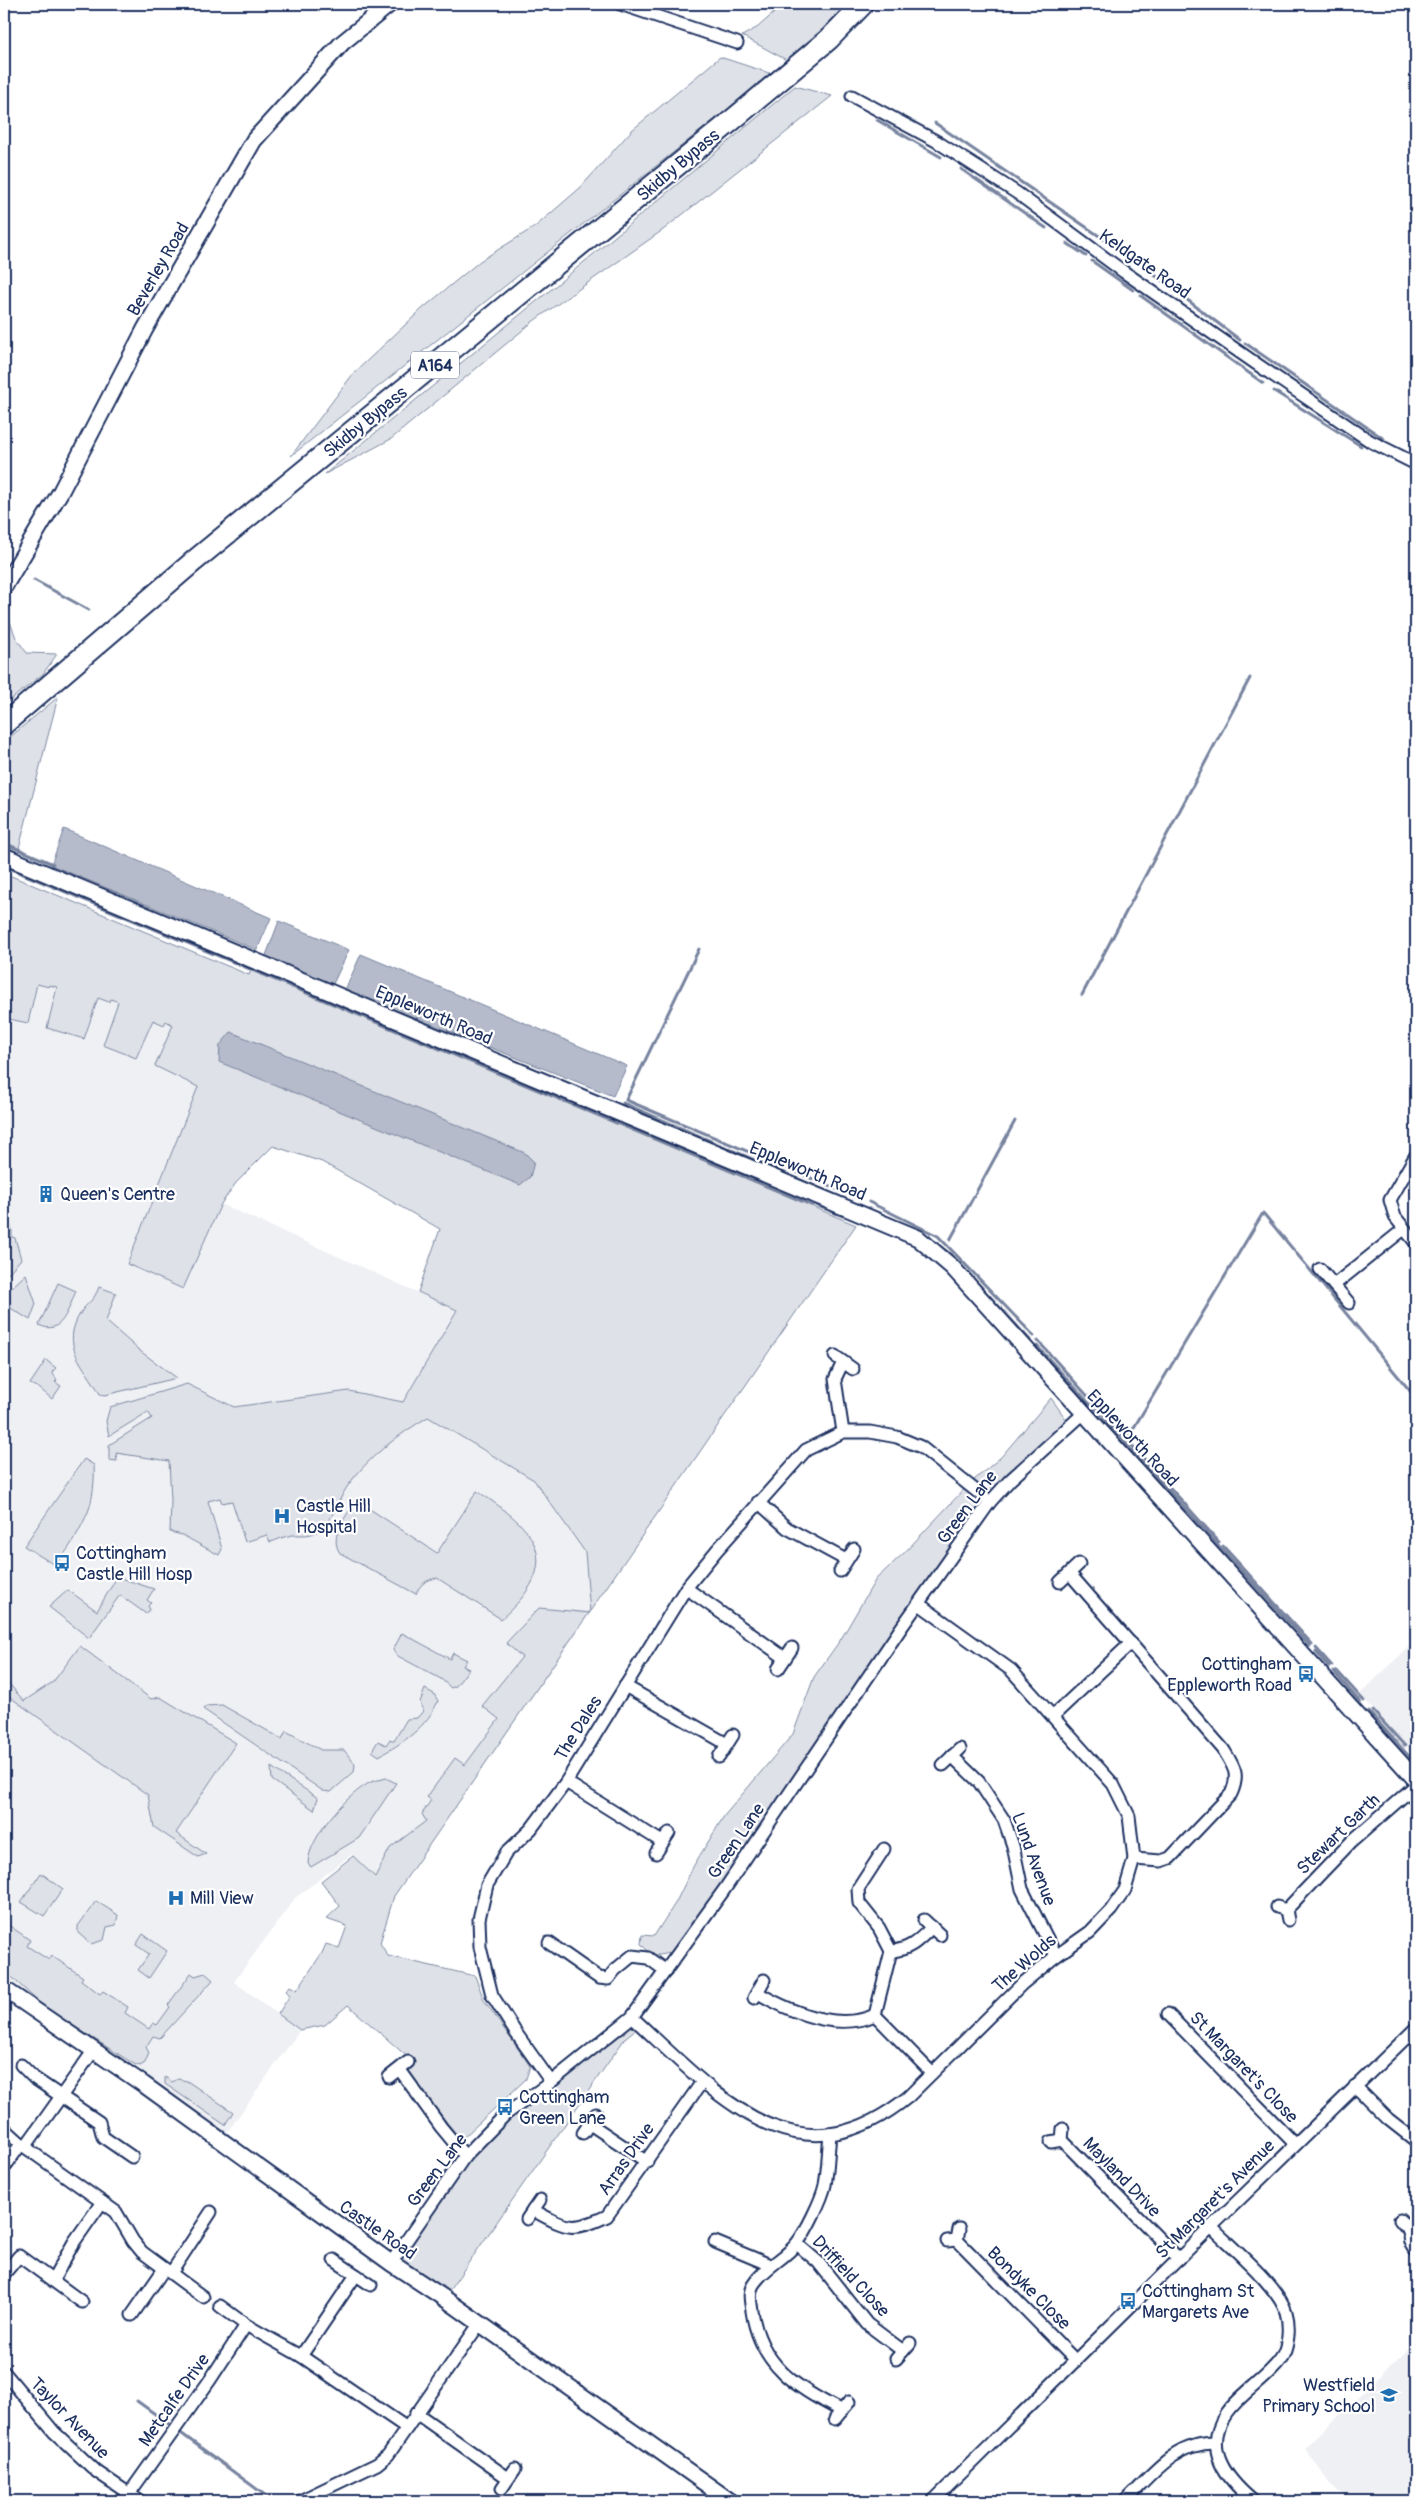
<svg xmlns="http://www.w3.org/2000/svg" width="1420" height="2505" font-family="Pangolin,sans-serif">
	<style>
		.built { fill: #eff0f4 }
		.green { fill: #dee1e7; stroke: #7c88a2 }
		.water { fill: #b5bbca; stroke: #77839f }
		.lines { fill: none; stroke-linecap: round; stroke-linejoin: round }
		.stream { stroke: #77839f; stroke-width: 3 }
		.street-casing { stroke: #1b2f5e; stroke-width: 15 }
		.secondary-casing { stroke: #1b2f5e; stroke-width: 19 }
		.highway-casing { stroke: #1b2f5e; stroke-width: 24 }
		.street { stroke: #fff; stroke-width: 11 }
		.secondary { stroke: #fff; stroke-width: 15 }
		.highway { stroke: #fff; stroke-width: 20 }
		.labels { text-anchor: middle; stroke-width: 4.5; stroke-linejoin: round; paint-order: stroke }
		.shield { fill: #fff; stroke: #5f6d8e; stroke-width: 1 }
		.shield-label { font-size: 16px; font-weight: bold; fill: #1b2f5e }
		.street-label { font-size: 18px; fill: #1b2f5e; stroke: #fff }
		.poi-label { font-size: 18px; fill: #1b2f5e; stroke: #fff; text-anchor: start }
	</style>
	<rect width="100%" height="100%" fill="#fff"/>
	<filter id="ink" filterUnits="userSpaceOnUse"><feTurbulence type="fractalNoise" baseFrequency=".02" numOctaves="2"/><feDisplacementMap in="SourceGraphic" scale="10" xChannelSelector="R" yChannelSelector="G"/><feConvolveMatrix kernelMatrix="1 2 1 2 8 2 1 2 1" color-interpolation-filters="sRGB"/></filter>
	<g filter="url(#ink)">
		<g class="built">
			<polygon points="4,873 249,975 161,1177 457,1310 403,1402 534,1480 585,1552 590,1614 394,1896 351,1855 295,1898 234,1982 300,2030 226,2134 4,1977"/>
			<polygon points="1416,1640 1416,1759 1360,1694"/>
			<polygon points="1416,2342 1416,2501 1349,2501 1329,2483 1305,2448"/>
		</g>
		<g class="green">
			<polygon points="784,4 846,4 792,63 742,36 758,27"/>
			<polygon points="720,57 772,74 291,456 353,374 422,309 480,261 536,226 580,188 632,130"/>
			<polygon points="795,86 832,96 663,230 535,320 391,439 325,474 554,287"/>
			<polygon points="6,611 16,638 27,653 57,654 43,674 4,705 4,613"/>
			<polygon points="58,697 18,852 4,846 4,742"/>
			<path d="M4 873 249 975 251 970 856 1225 394 1896 380 1943 388 1956 475 1976 484 2000 530 2066 526 2079 463 2138 457 2135 409 2075 411 2060 348 2005 325 2025 300 2030 278 2014 290 1995 286 1991 290 1986 297 1990 322 1953 326 1944 339 1948 347 1926 326 1919 340 1906 321 1881 353 1856 375 1877 390 1848 426 1821 422 1814 431 1800 427 1797 455 1758 465 1765 499 1719 482 1706 522 1657 506 1643 539 1608 590 1613 585 1552 534 1480 428 1417C398 1435 367 1458 347 1487 337 1502 333 1521 318 1531 307 1538 298 1533 288 1536 282 1537 276 1541 270 1542L267 1535 245 1542 232 1501 222 1503 220 1498 208 1501 222 1549 219 1555 182 1535 170 1532 171 1500 169 1461 116 1453 117 1461 109 1460V1445L152 1418 148 1412 109 1436 106 1421 110 1407 187 1384 234 1407 349 1391 403 1402 457 1310 418 1292 440 1229 322 1162 273 1146 236 1183 221 1204 183 1289 127 1264 198 1087 155 1066 173 1025 166 1021 164 1025 153 1020 136 1058 103 1045 118 1002 111 999 109 1002 98 998 84 1039 47 1028 57 987 49 985V987L37 984 28 1023 4 1018Z"/>
			<polygon points="4,1203 12,1230 12,1237 15,1238 21,1259 4,1278"/>
			<polygon points="26,1274 36,1304 30,1320 4,1304 8,1291"/>
			<path d="M58 1283 76 1291C69 1307 62 1337 39 1325Z"/>
			<path d="M99 1287 116 1293 106 1321 140 1351 177 1378 105 1395 100 1394C84 1364 59 1347 81 1312 88 1301 93 1303 99 1287Z"/>
			<polygon points="46,1360 56,1368 52,1372 57,1380 55,1382 61,1386 52,1399 39,1388 30,1384"/>
			<polygon points="1051,1398 1071,1426 1010,1480 681,1950 660,1955 652,1955 641,1944 642,1935 654,1936 676,1902 694,1865 724,1816 793,1734 814,1677 841,1639 876,1579 906,1551 967,1486 1001,1457"/>
			<path d="M84 1459 94 1465C95 1478 93 1500 88 1512 83 1524 64 1561 53 1564L24 1546Z"/>
			<path d="M477 1491C538 1530 565 1563 501 1619L437 1578C426 1580 420 1584 416 1594L340 1553C328 1536 347 1516 356 1500L437 1553Z"/>
			<polygon points="117,1577 154,1589 147,1600 151,1603 148,1606 150,1609 146,1614 120,1595 89,1638 49,1607 68,1590 97,1611"/>
			<polygon points="402,1633 450,1659 453,1653 467,1660 463,1666 469,1669 456,1686 451,1688 441,1679 396,1655 393,1650"/>
			<polygon points="80,1646 151,1699 160,1697 236,1743 176,1833 206,1854 198,1857 154,1827 148,1795 4,1693 4,1678 24,1701 53,1682"/>
			<path d="M425 1689 434 1694 438 1701C427 1727 403 1743 379 1756L372 1751 378 1741 386 1745 390 1739 394 1741 407 1719 417 1718 423 1711 420 1702Z"/>
			<polygon points="222,1705 282,1739 286,1731 321,1750 344,1750 355,1764 354,1772 331,1792 323,1791 203,1709 206,1706"/>
			<polygon points="271,1767 318,1798 314,1810 272,1780"/>
			<path d="M386 1778 396 1783 359 1838 311 1867 308 1864C308 1838 348 1793 371 1782 375 1780 381 1780 386 1778Z"/>
			<polygon points="41,1873 63,1889 44,1916 21,1902"/>
			<polygon points="96,1901 118,1915 116,1925 107,1927 104,1940 91,1944 78,1933 78,1926"/>
			<polygon points="4,1922 30,1940 27,1946 49,1960 52,1956 83,1977 81,1980 100,1994 103,1991 128,2007 125,2013 149,2029 153,2023 157,2025 170,2007 168,2005 191,1973 195,1976 205,1973 213,1980 160,2038 153,2036 146,2047 149,2053 145,2063 140,2066 134,2064 45,2008 4,1970"/>
			<polygon points="143,1934 167,1951 149,1978 138,1970 149,1954 136,1945"/>
			<polygon points="632,2017 641,2025 626,2037 444,2298 391,2263 465,2156 506,2114"/>
			<polygon points="165,2077 172,2082 178,2079 187,2081 233,2112 225,2125 165,2084"/>
		</g>
		<g class="water">
			<polygon points="64,829 271,918 257,950 51,865"/>
			<polygon points="279,921 349,950 332,986 265,958"/>
			<polygon points="361,954 596,1053 627,1066 613,1096 345,990"/>
			<polygon points="231,1032 525,1153 534,1162 530,1177 520,1185 219,1062 220,1045"/>
		</g>
		<g class="lines">
			<g class="stream">
				<polyline points="877,120 941,157"/>
				<polyline points="935,123 1140,264"/>
				<polyline points="961,169 1046,228"/>
				<polyline points="1067,243 1086,256"/>
				<polyline points="1092,261 1133,290"/>
				<polyline points="1144,267 1240,340"/>
				<polyline points="1141,296 1263,383"/>
				<polyline points="1245,343 1384,439"/>
				<polyline points="1274,391 1361,446"/>
				<polyline points="34,580 89,610"/>
				<polyline points="4,843 53,864"/>
				<polyline points="4,866 812,1205"/>
				<polyline points="699,949 626,1100 858,1198"/>
				<polyline points="1082,995 1250,678"/>
				<polyline points="623,1103 886,1217"/>
				<polyline points="869,1202 938,1236 1034,1336"/>
				<polyline points="811,1203 843,1216"/>
				<polyline points="930,1239 949,1253 1030,1340"/>
				<polyline points="950,1240 1015,1121"/>
				<polyline points="1038,1341 1219,1542"/>
				<polyline points="1037,1346 1310,1646"/>
				<polyline points="1127,1439 1263,1213 1416,1398"/>
				<polyline points="1223,1546 1312,1644"/>
				<polyline points="1316,1648 1332,1666"/>
				<polyline points="1316,1652 1329,1667"/>
				<polyline points="1337,1671 1364,1701"/>
				<polyline points="1334,1672 1360,1702"/>
				<polyline points="1373,1711 1405,1746"/>
				<polyline points="1369,1712 1416,1764"/>
				<polyline points="137,2401 173,2427"/>
				<polyline points="178,2431 273,2501"/>
			</g>
			<g class="street-casing">
				<g id="street">
					<polyline points="620,4 737,43"/>
					<polyline points="852,96 936,141 1017,193 1124,272 1261,367 1370,441 1416,464"/>
					<polyline points="1416,1155 1390,1200 1395,1217 1416,1243"/>
					<polyline points="1320,1269 1349,1303"/>
					<polyline points="1334,1285 1404,1229"/>
					<polyline points="835,1356 853,1369"/>
					<polyline points="843,1432 835,1379 843,1362"/>
					<polyline points="758,1502 787,1528 846,1560"/>
					<polyline points="840,1571 854,1549"/>
					<path d="M1070 1574 1223 1749C1234 1767 1240 1774 1231 1794L1170 1858 1161 1861 1134 1859"/>
					<polyline points="1060,1582 1079,1564"/>
					<polyline points="686,1588 785,1658"/>
					<polyline points="778,1669 792,1648"/>
					<polyline points="625,1686 727,1744"/>
					<polyline points="1053,1716 1131,1643"/>
					<polyline points="952,1756 979,1782 1004,1820 1013,1846 1022,1889 1056,1956"/>
					<polyline points="719,1757 733,1735"/>
					<polyline points="943,1765 960,1749"/>
					<polyline points="566,1782 662,1842"/>
					<polyline points="656,1853 669,1833"/>
					<polyline points="1277,1907 1286,1910 1288,1920"/>
					<polyline points="1286,1910 1351,1842 1416,1785"/>
					<polyline points="924,1920 940,1935"/>
					<polyline points="549,1943 599,1978 608,1979 615,1970 632,1956 648,1958 666,1971"/>
					<path d="M891 1951C910 1950 919 1940 932 1927"/>
					<path d="M758 1993C791 2012 837 2032 875 2015L932 2073"/>
					<polyline points="754,1998 764,1980"/>
					<polyline points="1168,2014 1295,2144"/>
					<polyline points="875,2015 891,1951 879,1928 859,1903 858,1889 884,1849"/>
					<path d="M632 2017C715 2093 795 2189 908 2097L1022 1984 1056 1956 1090 1932 1111 1910 1125 1890 1134 1859 1129 1816 1113 1784 1011 1670 919 1604"/>
					<polyline points="21,2065 34,2078 99,2122 103,2137 132,2157"/>
					<polyline points="400,2070 441,2127 465,2156"/>
					<polyline points="389,2077 408,2062"/>
					<polyline points="551,2082 516,2033 492,1995 480,1947 479,1919 487,1885 506,1853 531,1829 566,1782 686,1588 717,1550 806,1450 843,1432 870,1432 897,1437 921,1447 990,1502"/>
					<polyline points="1355,2086 1388,2119 1416,2141"/>
					<polyline points="590,2124 647,2162"/>
					<polyline points="4,2128 25,2147 94,2050"/>
					<polyline points="583,2133 596,2114"/>
					<path d="M830 2135C828 2152 828 2169 825 2185 822 2199 806 2232 797 2243 785 2259 764 2267 753 2285 748 2293 751 2303 752 2311 760 2365 796 2388 842 2411"/>
					<polyline points="1062,2140 1179,2259"/>
					<polyline points="1051,2142 1062,2140 1063,2129"/>
					<polyline points="25,2147 116,2212 133,2241 142,2252 203,2297"/>
					<polyline points="4,2168 21,2144"/>
					<path d="M533 2210C566 2228 572 2233 607 2216L702 2082"/>
					<polyline points="527,2219 540,2200"/>
					<polyline points="1400,2220 1410,2232"/>
					<path d="M1416 2223C1407 2233 1407 2242 1416 2251"/>
					<path d="M1211 2227C1231 2247 1278 2286 1286 2312 1290 2325 1289 2349 1280 2360 1265 2380 1241 2393 1226 2414 1202 2449 1227 2479 1253 2501"/>
					<polyline points="957,2240 1076,2361"/>
					<polyline points="947,2241 957,2240 959,2229"/>
					<polyline points="715,2242 770,2265"/>
					<polyline points="797,2244 818,2262 867,2324 903,2351"/>
					<polyline points="334,2260 371,2285"/>
					<polyline points="391,2263 465,2156 506,2114 551,2082 632,2017 724,1890 901,1628 990,1502 1010,1480 1084,1413"/>
					<polyline points="171,2273 211,2212"/>
					<polyline points="4,2274 19,2256 82,2302"/>
					<polyline points="356,2275 301,2356 407,2428"/>
					<polyline points="53,2280 74,2242 102,2202"/>
					<polyline points="220,2306 246,2325 301,2356"/>
					<polyline points="132,2315 164,2269"/>
					<polyline points="896,2359 910,2343"/>
					<polyline points="4,2372 54,2432 97,2472 140,2501"/>
					<polyline points="416,2413 508,2478"/>
					<polyline points="835,2419 849,2402"/>
					<polyline points="502,2488 515,2469"/>
					<polyline points="129,2494 210,2380 246,2325"/>
					<polyline points="300,2501 377,2464 388,2455 480,2323"/>
					<polyline points="933,2501 1211,2227 1416,2028"/>
					<path d="M1125 2501C1152 2475 1174 2443 1215 2443"/>
				</g>
			</g>
			<g class="secondary-casing">
				<g id="secondary">
					<polyline points="4,587 61,491 145,329 254,140 342,43 390,4"/>
					<polyline points="4,856 918,1238 952,1267 1416,1780"/>
					<polyline points="4,1989 143,2084 391,2263 444,2298 730,2501"/>
				</g>
			</g>
			<g class="highway-casing">
				<polyline id="highway" points="4,724 194,561 730,122 829,39 863,4"/>
			</g>
			<use href="#street" class="street"/>
			<use href="#secondary" class="secondary"/>
			<use href="#highway" class="highway"/>
		</g>
	</g>
	<defs>
		<g id="building-bare" transform="scale(1.35)"><path d="M-4-6H4V6H1V3H-1V6H-4ZM-2.5-4.3h1.7v1.8h-1.7ZM.8-4.3h1.7v1.8H.8ZM-2.5-1h1.7V.8h-1.7ZM.8-1h1.7V.8H.8Z" fill="#1f6fb2" stroke="#fff" stroke-width="2.5" paint-order="stroke"/></g>
		<g id="hospital-bare" transform="scale(1.35)"><path d="M-5-5h3v3.5h4V-5h3V5h-3V1.5h-4V5h-3Z" fill="#1f6fb2" stroke="#fff" stroke-width="2.5" paint-order="stroke"/></g>
		<g id="bus-bare" transform="scale(1.35)"><path d="M-5-6H5V4H4V6H2V4H-2V6H-4V4H-5ZM-3.5-4V0h7V-4ZM-3.5 1.2v1.5H-2V1.2ZM2 1.2v1.5H3.5V1.2Z" fill="#1f6fb2" stroke="#fff" stroke-width="2.5" paint-order="stroke"/></g>
		<g id="school-bare" transform="scale(1.35)"><path d="M0-5L7-2L0 1L-7-2ZM-4 1L0 2.5L4 1V4Q0 6-4 4Z" fill="#1f6fb2" stroke="#fff" stroke-width="2.5" paint-order="stroke"/></g>
	</defs>
	<g fill-rule="evenodd">
		<use href="#building-bare" x="46" y="1194"/>
		<use href="#hospital-bare" x="282" y="1516"/>
		<use href="#bus-bare" x="62" y="1563"/>
		<use href="#bus-bare" x="1306" y="1674"/>
		<use href="#hospital-bare" x="176" y="1898"/>
		<use href="#bus-bare" x="505" y="2107"/>
		<use href="#bus-bare" x="1128" y="2301"/>
		<use href="#school-bare" x="1389" y="2395"/>
	</g>
	<g class="labels">
		<rect class="shield" x="411" y="351.5" width="48" height="27" rx="4"/>
		<g class="shield-label">
			<text x="435" y="371">A164</text>
		</g>
		<g class="street-label">
			<text transform="translate(678 165) rotate(-40)" y="6">Skidby Bypass</text>
			<text transform="translate(1145 264) rotate(35)" y="6">Keldgate Road</text>
			<text transform="translate(158 269) rotate(-60)" y="6">Beverley Road</text>
			<text transform="translate(365 422) rotate(-39)" y="6">Skidby Bypass</text>
			<text transform="translate(434 1015) rotate(23)" y="6">Eppleworth Road</text>
			<text transform="translate(808 1171) rotate(23)" y="6">Eppleworth Road</text>
			<text transform="translate(1133 1438) rotate(47)" y="6">Eppleworth Road</text>
			<text transform="translate(967 1507) rotate(-53)" y="6">Green Lane</text>
			<text transform="translate(578 1728) rotate(-58)" y="6">The Dales</text>
			<text transform="translate(1338 1834) rotate(-44)" y="6">Stewart Garth</text>
			<text transform="translate(736 1841) rotate(-56)" y="6">Green Lane</text>
			<text transform="translate(1034 1859) rotate(70)" y="6">Lund Avenue</text>
			<text transform="translate(1024 1963) rotate(-41)" y="6">The Wolds</text>
			<text transform="translate(1244 2067) rotate(46)" y="6">St Margaret's Close</text>
			<text transform="translate(626 2159) rotate(-55)" y="6">Arras Drive</text>
			<text transform="translate(437 2170) rotate(-53)" y="6">Green Lane</text>
			<text transform="translate(1122 2177) rotate(46)" y="6">Mayland Drive</text>
			<text transform="translate(1215 2199) rotate(-45)" y="6">St Margaret's Avenue</text>
			<text transform="translate(378 2230) rotate(35)" y="6">Castle Road</text>
			<text transform="translate(851 2276) rotate(47)" y="6">Driffield Close</text>
			<text transform="translate(1029 2288) rotate(45)" y="6">Bondyke Close</text>
			<text transform="translate(174 2400) rotate(-55)" y="6">Metcalfe Drive</text>
			<text transform="translate(70 2418) rotate(46)" y="6">Taylor Avenue</text>
		</g>
		<g class="poi-label">
			<text x="60" y="1200">Queen's Centre</text>
			<text x="296" y="1512">Castle Hill<tspan x="296" dy="21">Hospital</tspan></text>
			<text x="76" y="1559">Cottingham<tspan x="76" dy="21">Castle Hill Hosp</tspan></text>
			<text x="1292" y="1670" text-anchor="end">Cottingham<tspan x="1292" dy="21">Eppleworth Road</tspan></text>
			<text x="190" y="1904">Mill View</text>
			<text x="519" y="2103">Cottingham<tspan x="519" dy="21">Green Lane</tspan></text>
			<text x="1142" y="2297">Cottingham St<tspan x="1142" dy="21">Margarets Ave</tspan></text>
			<text x="1375" y="2391" text-anchor="end">Westfield<tspan x="1375" dy="21">Primary School</tspan></text>
		</g>
	</g>
	<rect width="1420" height="2505" fill="none" stroke="#fff" stroke-width="20"/>
	<rect x="10" y="10" width="1400" height="2485" fill="none" stroke="#1b2f5e" stroke-width="2" filter="url(#ink)"/>
</svg>
